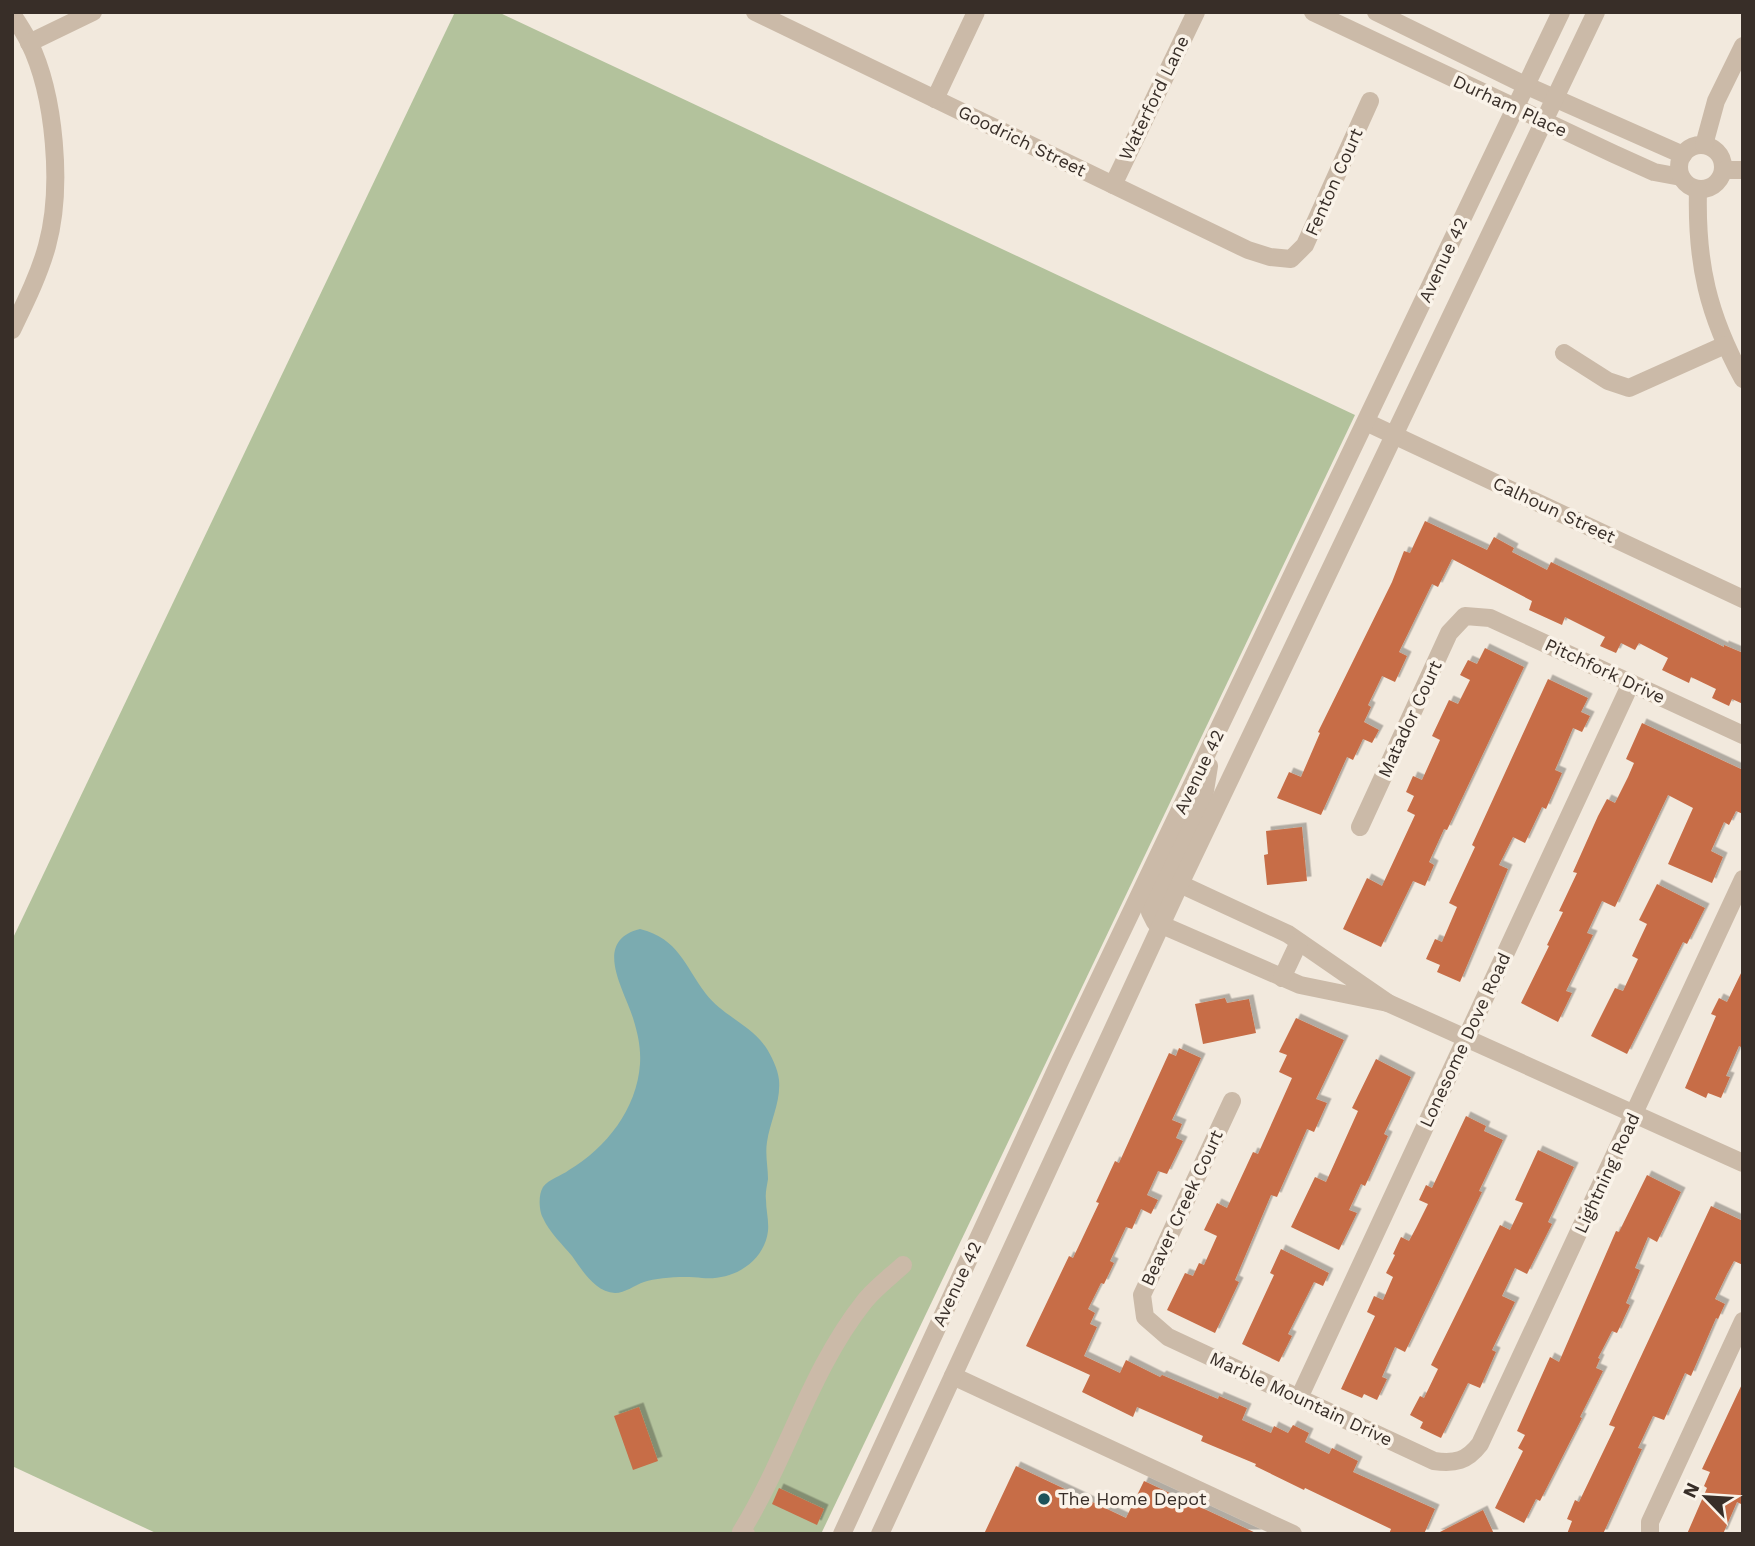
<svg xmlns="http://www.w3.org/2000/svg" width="1755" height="1546" font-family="'Work Sans',sans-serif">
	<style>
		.green { fill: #b3c29c }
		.water { fill: #7babb0 }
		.building { fill: #c76d46; filter: url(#shadow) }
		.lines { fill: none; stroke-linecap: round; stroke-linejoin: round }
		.minor { stroke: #cbbaa8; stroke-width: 18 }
		.poi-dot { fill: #1d525a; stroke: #faf3e9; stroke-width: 2.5 }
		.labels { text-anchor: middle; stroke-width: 7; stroke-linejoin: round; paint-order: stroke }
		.street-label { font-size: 18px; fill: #382e28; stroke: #faf3e9 }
		.poi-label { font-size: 18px; fill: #382e28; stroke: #faf3e9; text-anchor: start }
	</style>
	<defs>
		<filter id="shadow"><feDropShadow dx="4.5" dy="-4.5" stdDeviation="0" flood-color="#0004"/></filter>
	</defs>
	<rect width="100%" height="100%" fill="#f2e9dd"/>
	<polygon class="green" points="455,12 498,12 1355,415 821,1534 158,1534 12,1466 12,940"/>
	<path class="water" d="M640 929C679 939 684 965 706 994 722 1015 749 1024 765 1046 771 1055 778 1069 779 1080 781 1102 770 1121 767 1142 765 1154 768 1167 768 1179 767 1186 765 1193 766 1200 766 1211 769 1220 768 1231 764 1263 732 1281 702 1278 687 1276 659 1277 644 1282 635 1285 625 1293 615 1293 595 1292 582 1270 572 1256 563 1245 549 1232 543 1218 539 1211 538 1195 543 1187 549 1179 561 1176 569 1170 606 1148 637 1109 640 1064 641 1048 638 1034 633 1018 624 989 592 941 640 929Z"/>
	<g class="building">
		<polygon points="1425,521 1487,550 1494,537 1514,548 1512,552 1547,570 1551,562 1724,647 1724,645 1743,653 1743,704 1732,699 1729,706 1712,698 1716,689 1691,677 1689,683 1662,670 1668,658 1639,643 1635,650 1621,643 1616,653 1600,646 1605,637 1565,617 1562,625 1529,610 1532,601 1452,559 1438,587 1432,584 1399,652 1407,656 1395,682 1382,676 1368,705 1371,707 1364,722 1379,730 1372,743 1363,739 1353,760 1347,757 1321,815 1277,798 1289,772 1301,777 1320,733 1318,732 1392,582 1404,551 1410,553"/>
		<polygon points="1485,648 1524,667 1447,830 1444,829 1429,862 1434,865 1425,886 1413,881 1381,947 1343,929 1367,878 1382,886 1415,815 1407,811 1414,796 1406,792 1413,776 1422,780 1440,740 1432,736 1449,700 1458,704 1470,680 1460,675 1468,660 1477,664"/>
		<polygon points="1548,679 1588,698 1581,712 1590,716 1582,732 1573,728 1555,770 1562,773 1546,809 1542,807 1525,843 1513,837 1499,865 1508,869 1460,982 1437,972 1440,965 1426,959 1435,939 1442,942 1457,907 1449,903 1475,847 1472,845"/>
		<polygon points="1642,723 1743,770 1743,814 1736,811 1729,825 1724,822 1711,851 1723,857 1712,883 1668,864 1693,808 1668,795 1615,907 1602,901 1587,933 1593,935 1566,991 1572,993 1558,1022 1521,1003 1549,946 1547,945 1563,912 1559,911 1577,873 1573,872 1598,816 1607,799 1615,803 1628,777 1634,763 1626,759"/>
		<polygon points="1302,827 1307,881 1267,885 1264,855 1268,854 1266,831"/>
		<polygon points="1657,884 1705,908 1687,944 1683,942 1627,1054 1591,1036 1615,988 1623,991 1638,959 1632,956 1647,924 1639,920"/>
		<polygon points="1743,969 1743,1048 1739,1046 1726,1076 1730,1077 1721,1098 1708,1093 1706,1098 1685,1088 1716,1016 1711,1014 1719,998 1727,1002"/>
		<polygon points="1225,998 1227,1003 1249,999 1256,1033 1203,1044 1195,1004"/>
		<polygon points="1296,1018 1344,1040 1316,1099 1327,1103 1314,1132 1307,1129 1277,1197 1271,1195 1235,1280 1239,1282 1215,1333 1167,1310 1185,1273 1193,1276 1199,1263 1204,1265 1217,1236 1204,1230 1217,1203 1227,1208 1253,1152 1258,1154 1292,1078 1279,1072 1287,1055 1279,1052"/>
		<polygon points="1179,1048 1201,1058 1172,1120 1182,1124 1176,1138 1183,1141 1167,1174 1158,1171 1147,1195 1158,1200 1151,1214 1141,1209 1132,1229 1126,1227 1110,1261 1114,1263 1104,1284 1101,1283 1088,1309 1095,1313 1090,1324 1097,1327 1084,1356 1120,1373 1126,1360 1160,1377 1162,1375 1218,1399 1219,1396 1247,1408 1242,1420 1271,1433 1274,1426 1288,1433 1293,1425 1309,1433 1305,1442 1329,1454 1332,1448 1358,1461 1353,1472 1435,1509 1424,1534 1389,1534 1391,1529 1305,1488 1304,1490 1255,1466 1256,1464 1201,1441 1203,1436 1137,1407 1133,1417 1082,1392 1090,1375 1026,1346 1069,1256 1073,1258 1099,1203 1096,1202 1115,1161 1119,1163 1169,1053 1176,1056"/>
		<polygon points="1376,1059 1411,1077 1384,1134 1388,1136 1365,1186 1361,1184 1349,1210 1357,1213 1339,1250 1291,1227 1315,1177 1326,1182 1358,1111 1352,1108"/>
		<polygon points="1466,1116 1486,1126 1484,1131 1503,1140 1479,1191 1482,1192 1405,1352 1395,1347 1382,1377 1387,1379 1377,1400 1364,1394 1362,1398 1341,1389 1375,1316 1367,1312 1374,1296 1383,1300 1393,1277 1386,1273 1395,1255 1393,1254 1401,1237 1409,1241 1416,1228 1428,1204 1419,1200 1426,1185 1432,1188"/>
		<polygon points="1538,1150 1574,1167 1548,1222 1552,1224 1527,1274 1515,1268 1502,1296 1515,1302 1492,1350 1496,1352 1480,1388 1468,1383 1441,1438 1420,1428 1423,1422 1410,1415 1420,1396 1424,1398 1438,1369 1431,1365 1500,1225 1510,1230 1523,1203 1515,1200"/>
		<polygon points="1647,1175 1681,1192 1657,1242 1648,1237 1635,1268 1640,1270 1626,1303 1630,1305 1617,1333 1612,1331 1598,1358 1600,1359 1596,1368 1603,1371 1580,1417 1582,1418 1540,1501 1536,1499 1524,1523 1495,1508 1523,1451 1518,1448 1525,1435 1517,1431 1550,1357 1559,1362 1616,1231 1619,1232"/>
		<polygon points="1711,1206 1743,1221 1743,1265 1734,1261 1727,1274 1715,1299 1725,1304 1718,1319 1716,1318 1691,1376 1685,1373 1664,1420 1653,1416 1638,1448 1642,1449 1603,1534 1567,1534 1572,1521 1567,1519 1575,1500 1579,1502 1615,1427 1609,1425"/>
		<polygon points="1281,1249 1329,1273 1323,1286 1314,1282 1288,1334 1292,1336 1279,1362 1242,1344 1274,1275 1270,1273"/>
		<polygon points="1743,1382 1743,1505 1737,1502 1723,1534 1687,1534 1707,1488 1704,1486 1710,1472 1702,1469"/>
		<polygon points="639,1407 658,1461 633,1470 614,1416"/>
		<polygon points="1016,1466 1126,1518 1144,1481 1258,1534 984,1534"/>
		<polygon points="779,1488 824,1509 817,1525 772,1504"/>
		<polygon points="1483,1510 1494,1534 1436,1534"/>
	</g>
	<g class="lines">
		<g class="minor">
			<polyline points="755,12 1248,250 1270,257 1291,259 1305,245 1370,101"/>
			<polyline points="1313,12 1614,154 1654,172 1681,177"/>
			<polyline points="1376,12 1525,85 1683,155"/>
			<path d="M12 14C18 23 24 32 29 42 55 95 63 188 47 246 39 275 25 303 12 330"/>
			<polyline points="29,43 93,12"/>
			<polyline points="935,99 976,12"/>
			<circle cx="1701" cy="167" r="22"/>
			<polyline points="1704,145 1716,101 1743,46"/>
			<polyline points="1724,170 1743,170"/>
			<polyline points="1113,185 1196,12"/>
			<path d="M1698 190C1696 263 1708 315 1743 379"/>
			<polyline points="1564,353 1608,381 1629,388 1725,345"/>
			<polyline points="1366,422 1743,599"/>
			<polyline points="1360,827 1449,633 1465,616 1490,618 1743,735"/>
			<polyline points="1180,884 1288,934 1388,1003 1300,985 1155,922 1150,912 1204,797 1209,766"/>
			<polyline points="1282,978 1299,942"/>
			<polyline points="1388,1003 1743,1163"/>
			<path d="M1232 1101 1142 1295 1145 1317 1168 1337 1434 1461C1455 1464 1467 1461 1480 1444L1743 879"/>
			<polyline points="953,1376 1293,1534"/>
			<polyline points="1299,1398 1631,683"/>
			<path d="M746 1534 741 1532C787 1458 810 1370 864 1302 874 1289 890 1277 903 1265"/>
			<polyline points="842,1534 1060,1061 1561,12"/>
			<polyline points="880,1534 1180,884 1596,12"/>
			<polyline points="1650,1534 1650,1522 1743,1321"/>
		</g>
	</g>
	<circle class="poi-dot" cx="1044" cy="1499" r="7"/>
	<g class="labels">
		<g class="street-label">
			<text transform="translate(1154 98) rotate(-64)" y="6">Waterford Lane</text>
			<text transform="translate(1510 106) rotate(25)" y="6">Durham Place</text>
			<text transform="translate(1022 141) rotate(26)" y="6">Goodrich Street</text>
			<text transform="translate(1334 182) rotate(-66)" y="6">Fenton Court</text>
			<text transform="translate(1443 260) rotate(-65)" y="6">Avenue 42</text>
			<text transform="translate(1554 510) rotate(25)" y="6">Calhoun Street</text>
			<text transform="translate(1605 671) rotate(25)" y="6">Pitchfork Drive</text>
			<text transform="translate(1410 719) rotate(-65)" y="6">Matador Court</text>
			<text transform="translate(1199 772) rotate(-64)" y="6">Avenue 42</text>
			<text transform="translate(1465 1040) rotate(-65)" y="6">Lonesome Dove Road</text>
			<text transform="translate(1607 1173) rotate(-65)" y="6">Lightning Road</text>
			<text transform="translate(1182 1208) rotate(-65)" y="6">Beaver Creek Court</text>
			<text transform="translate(957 1284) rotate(-65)" y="6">Avenue 42</text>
			<text transform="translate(1301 1399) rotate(25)" y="6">Marble Mountain Drive</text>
		</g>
		<g class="poi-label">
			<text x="1058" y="1505">The Home Depot</text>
		</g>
	</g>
	<rect width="1755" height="1546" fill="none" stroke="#382e28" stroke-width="28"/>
	<g transform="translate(1706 1497) rotate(295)" stroke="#faf3e9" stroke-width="5" paint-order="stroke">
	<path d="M0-5L12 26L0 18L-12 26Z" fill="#382e28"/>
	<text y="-10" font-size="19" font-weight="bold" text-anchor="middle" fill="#382e28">N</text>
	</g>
</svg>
